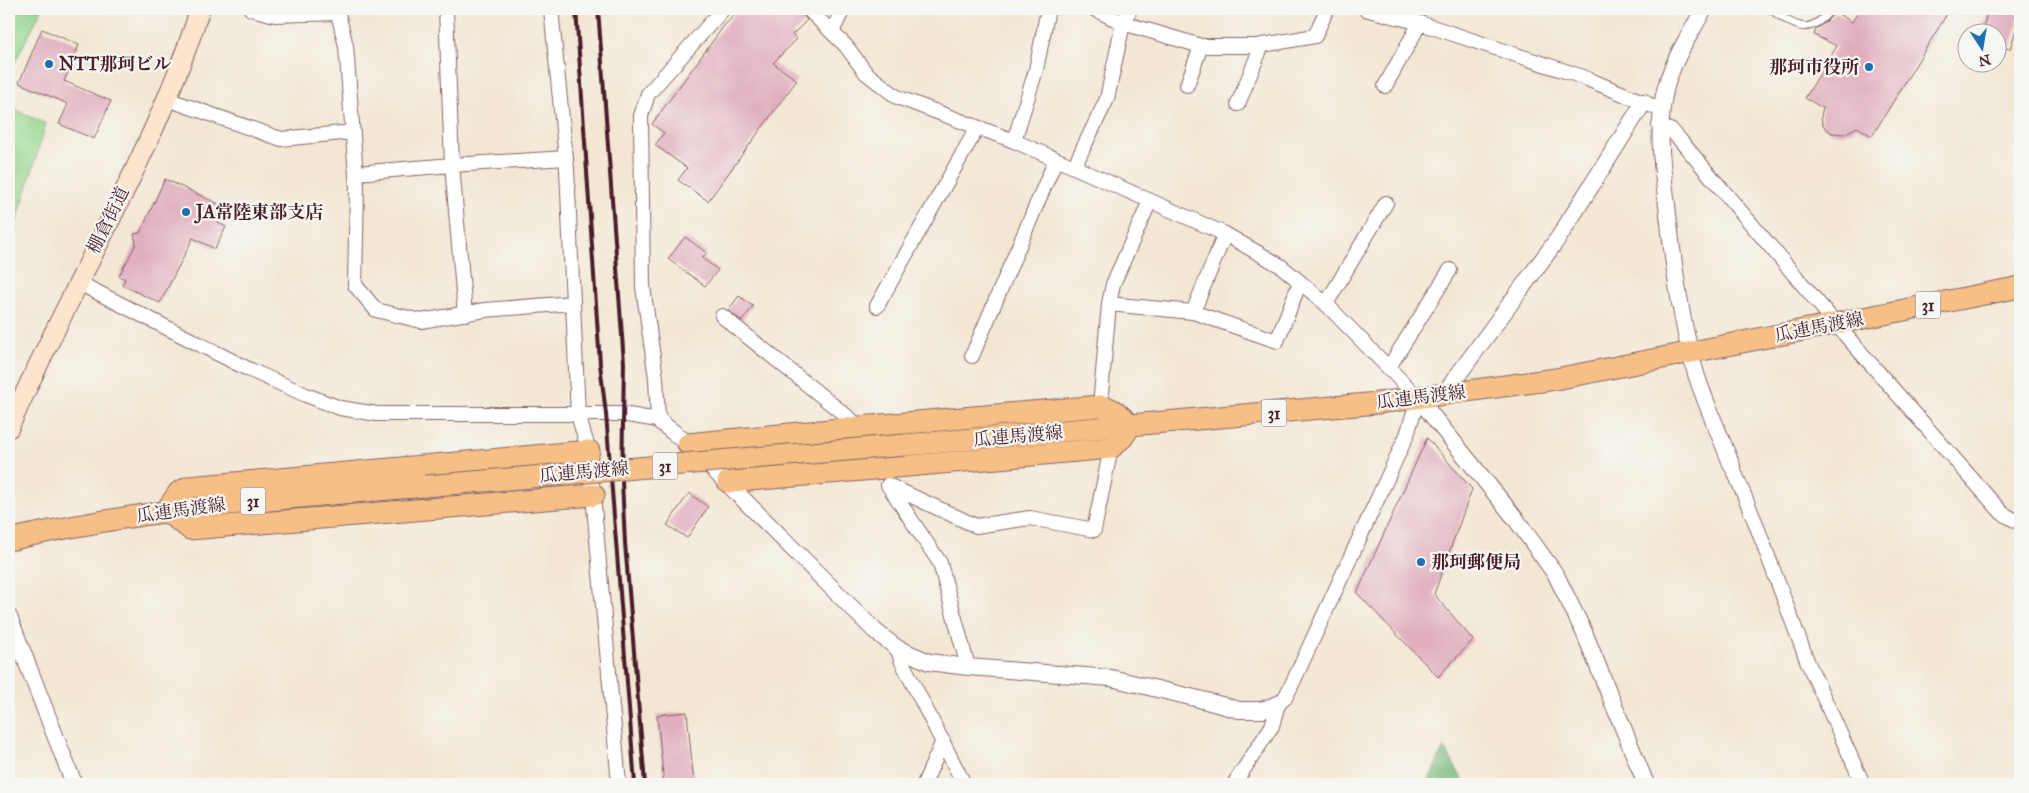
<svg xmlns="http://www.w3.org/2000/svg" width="2029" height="793" font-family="'IM FELL Great Primer','Noto Serif JP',serif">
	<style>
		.green { fill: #93d58c; stroke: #6e7a5c }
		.forest { fill: #76b678; stroke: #606a52 }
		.building { fill: #e0aebd }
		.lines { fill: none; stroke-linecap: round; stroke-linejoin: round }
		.service-casing { stroke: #856566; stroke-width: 9 }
		.minor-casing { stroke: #856566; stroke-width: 16 }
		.tertiary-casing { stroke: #856566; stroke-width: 18 }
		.secondary-casing { stroke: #856566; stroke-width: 21 }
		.primary-casing { stroke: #856566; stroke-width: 23 }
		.path { stroke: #856566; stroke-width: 3; stroke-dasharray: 1 4; stroke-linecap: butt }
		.service { stroke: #fff; stroke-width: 7 }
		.minor { stroke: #fff; stroke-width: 14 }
		.tertiary { stroke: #fff; stroke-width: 16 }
		.secondary { stroke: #fbe5cf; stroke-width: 19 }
		.primary { stroke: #f5bf86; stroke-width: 21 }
		.rail { stroke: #4a1f2b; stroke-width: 4 }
		.primary-bridge-casing { stroke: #856566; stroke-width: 23; stroke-linecap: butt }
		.primary-bridge { stroke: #f5bf86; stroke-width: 21 }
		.poi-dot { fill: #1f6fb2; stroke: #f6f6f2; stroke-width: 2 }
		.labels { text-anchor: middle; stroke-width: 4.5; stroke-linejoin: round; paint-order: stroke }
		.shield { fill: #f6f6f2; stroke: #7e6067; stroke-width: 1 }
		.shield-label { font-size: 16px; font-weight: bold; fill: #4a1f2b }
		.poi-label { font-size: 18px; font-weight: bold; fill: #4a1f2b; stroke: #f6f6f2; text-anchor: start }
		.street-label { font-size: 18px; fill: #4a1f2b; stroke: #f6f6f2 }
	</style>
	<rect width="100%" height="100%" fill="#f6f6f2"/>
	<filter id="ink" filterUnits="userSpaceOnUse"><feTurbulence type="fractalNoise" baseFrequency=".02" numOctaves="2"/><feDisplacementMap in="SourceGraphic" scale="10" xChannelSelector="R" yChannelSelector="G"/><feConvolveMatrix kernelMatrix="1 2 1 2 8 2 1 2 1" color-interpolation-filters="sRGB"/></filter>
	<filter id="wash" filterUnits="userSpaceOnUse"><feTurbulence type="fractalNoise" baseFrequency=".0096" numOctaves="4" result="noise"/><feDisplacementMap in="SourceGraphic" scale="20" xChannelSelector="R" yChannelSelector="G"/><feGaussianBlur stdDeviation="1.12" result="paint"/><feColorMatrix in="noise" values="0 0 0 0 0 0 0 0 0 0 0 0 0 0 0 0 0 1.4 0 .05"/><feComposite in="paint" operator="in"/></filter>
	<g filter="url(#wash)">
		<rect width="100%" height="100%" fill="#f3e7d3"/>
		<g class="green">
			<polygon points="9,9 42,9 9,73"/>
			<polygon points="9,107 46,124 9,248"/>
		</g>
		<polygon class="forest" points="1444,747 1465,784 1427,784"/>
		<g id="blocks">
			<g class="building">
				<polygon points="740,9 800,10 807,20 792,35 797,39 773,63 797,80 708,201 678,180 687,168 655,145 664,133 652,124 723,27"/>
				<polygon points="1860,9 1950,9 1872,136 1857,127 1844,134 1832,133 1825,128 1822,123 1821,116 1823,108 1805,98 1837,46 1814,35 1816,29 1826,22 1835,12 1852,22"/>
				<polygon points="1988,9 2020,9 2017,21 2018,23 2010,49 1996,46 1996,32 1982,32"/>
				<polygon points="42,29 79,45 64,81 111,101 94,139 59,124 68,104 19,83"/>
				<polygon points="165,179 225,207 218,223 226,227 215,249 193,238 160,303 122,285 125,279 119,276 136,244 134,234 140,233"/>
				<polygon points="685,237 707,253 702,258 718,270 705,286 668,259"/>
				<polygon points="739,296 753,306 742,321 728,310"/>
				<polygon points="1427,438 1472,489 1434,594 1473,640 1438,677 1357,593"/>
				<polygon points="689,493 708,507 687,538 667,525"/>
				<polygon points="687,712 694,784 664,784 657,715"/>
			</g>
		</g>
	</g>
	<g filter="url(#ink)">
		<use href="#blocks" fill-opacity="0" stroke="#856566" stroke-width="1"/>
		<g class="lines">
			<g class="service-casing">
				<path id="service" d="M1770 9C1795 26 1809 38 1831 9"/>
			</g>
			<g class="minor-casing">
				<g id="minor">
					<polyline points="251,9 275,15 338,13 338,9"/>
					<polyline points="551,9 567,169 578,415 589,451 619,784"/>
					<polyline points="808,9 846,46 866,73 897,97 1014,141 1074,167 1225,234 1281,266 1326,304 1418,398 1407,435 1294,680 1285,698 1278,704 1272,726 1234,784"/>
					<polyline points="1130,9 1123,23 1201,46 1257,46 1315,36 1327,9"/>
					<polyline points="1365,9 1420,23 1580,76 1662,110"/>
					<polyline points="338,13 346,46 357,188 355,285 376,310 421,321 485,310 573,303"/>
					<polyline points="832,32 843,9"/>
					<polyline points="1187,85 1201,46"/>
					<polyline points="1385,86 1420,23"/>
					<polyline points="167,99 281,139 353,132"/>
					<polyline points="1238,104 1262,45"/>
					<polyline points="1659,126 1672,131 1680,140 1848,338 2002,513 2020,523"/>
					<polyline points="1014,141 1036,70 1048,9"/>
					<polyline points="1074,167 1107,99 1123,23 1094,9"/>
					<polyline points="356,173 452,165 446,9"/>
					<polyline points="1225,234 1193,312 1277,341 1300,282"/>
					<polyline points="77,282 250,370 306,395 340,408 377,414 622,414 658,420 656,378 643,287 641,116 648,94 723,9"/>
					<polyline points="1109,304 1193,312"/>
					<polyline points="1326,304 1386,203"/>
					<polyline points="877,306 977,128"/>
					<polyline points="465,314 452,165 566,158"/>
					<polyline points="722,316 860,427"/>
					<polyline points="972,356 1056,159"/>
					<polyline points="1389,367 1450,270"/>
					<polyline points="1100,406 1109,304 1113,284 1150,201"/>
					<polyline points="1732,466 1754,519 1808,663 1863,784"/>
					<polyline points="897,648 902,662 964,784"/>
					<polyline points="968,667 940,563 888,485 976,526 1030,518 1094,530 1111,448"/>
					<polyline points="924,784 943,741"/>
				</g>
			</g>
			<g class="tertiary-casing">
				<g id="tertiary">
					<path d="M1704 9C1689 36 1670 64 1664 95 1657 132 1662 168 1667 205 1673 261 1680 319 1696 374 1706 405 1720 435 1732 466"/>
					<polyline points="1444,394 1559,237 1644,102"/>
					<polyline points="1418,398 1515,518 1556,575 1584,632 1646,784"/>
					<polyline points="658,420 688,444 875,631 897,648 929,662 968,667 1111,678 1199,699 1239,710 1262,710 1278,704"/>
					<polyline points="9,617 74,784"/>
				</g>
			</g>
			<g class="secondary-casing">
				<path id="secondary" d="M9 428C70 288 154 154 200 9"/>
			</g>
			<g class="primary-casing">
				<g id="primary">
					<path d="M688 444 860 427 1100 406C1114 408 1121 415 1130 426"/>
					<polyline points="905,445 1378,403 1556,379 2020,287"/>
					<polyline points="589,451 189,487 179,492 166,511 190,529 594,495"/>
					<polyline points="728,482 1111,448 1123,437 1130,426"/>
					<path d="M9 540C146 508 286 498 425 486"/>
				</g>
			</g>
			<polyline class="path" points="2000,784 2020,779"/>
			<use href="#service" class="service"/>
			<use href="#minor" class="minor"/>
			<use href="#tertiary" class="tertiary"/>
			<use href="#secondary" class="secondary"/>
			<use href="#primary" class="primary"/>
			<g class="rail">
				<polyline points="576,9 600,364 606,414 635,784"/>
				<polyline points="598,9 624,363 622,481 625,543 645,784"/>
			</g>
			<g class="primary-bridge-casing">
				<polyline id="primary-bridge" points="425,486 905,445"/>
			</g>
			<use href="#primary-bridge" class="primary-bridge"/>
		</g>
	</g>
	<g class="poi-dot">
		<circle cx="49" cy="64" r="5"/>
		<circle cx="1869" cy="67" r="5"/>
		<circle cx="186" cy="212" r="5"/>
		<circle cx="1421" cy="562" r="5"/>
	</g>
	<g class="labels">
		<g class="shield">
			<rect x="1915.5" y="291.5" width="25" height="27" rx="4"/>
			<rect x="1261.5" y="399.5" width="25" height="27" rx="4"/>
			<rect x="652.5" y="452.5" width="25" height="27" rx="4"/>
			<rect x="240.5" y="487.5" width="25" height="27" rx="4"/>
		</g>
		<g class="shield-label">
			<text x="1928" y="311">31</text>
			<text x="1274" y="419">31</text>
			<text x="665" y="472">31</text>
			<text x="253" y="507">31</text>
		</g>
		<g class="poi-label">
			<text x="59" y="70">NTT那珂ビル</text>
			<text x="1859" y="73" text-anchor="end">那珂市役所</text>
			<text x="196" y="218">JA常陸東部支店</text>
			<text x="1431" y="568">那珂郵便局</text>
		</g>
		<g class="street-label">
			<text transform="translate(108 220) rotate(-64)" y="6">棚倉街道</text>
			<text transform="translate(1819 327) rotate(-11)" y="6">瓜連馬渡線</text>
			<text transform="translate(1421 397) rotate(-7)" y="6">瓜連馬渡線</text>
			<text transform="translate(1018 436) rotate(-5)" y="6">瓜連馬渡線</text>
			<text transform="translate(584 472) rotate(-5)" y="6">瓜連馬渡線</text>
			<text transform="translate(181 510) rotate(-8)" y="6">瓜連馬渡線</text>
		</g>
	</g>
	<rect width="2029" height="793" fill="none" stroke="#f6f6f2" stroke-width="30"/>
	<g transform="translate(1982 48) rotate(168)"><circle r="24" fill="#f6f6f2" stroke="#b1a0a2"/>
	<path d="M0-4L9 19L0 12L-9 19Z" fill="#1f6fb2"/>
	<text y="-8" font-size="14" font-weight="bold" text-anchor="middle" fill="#4a1f2b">N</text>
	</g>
</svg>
